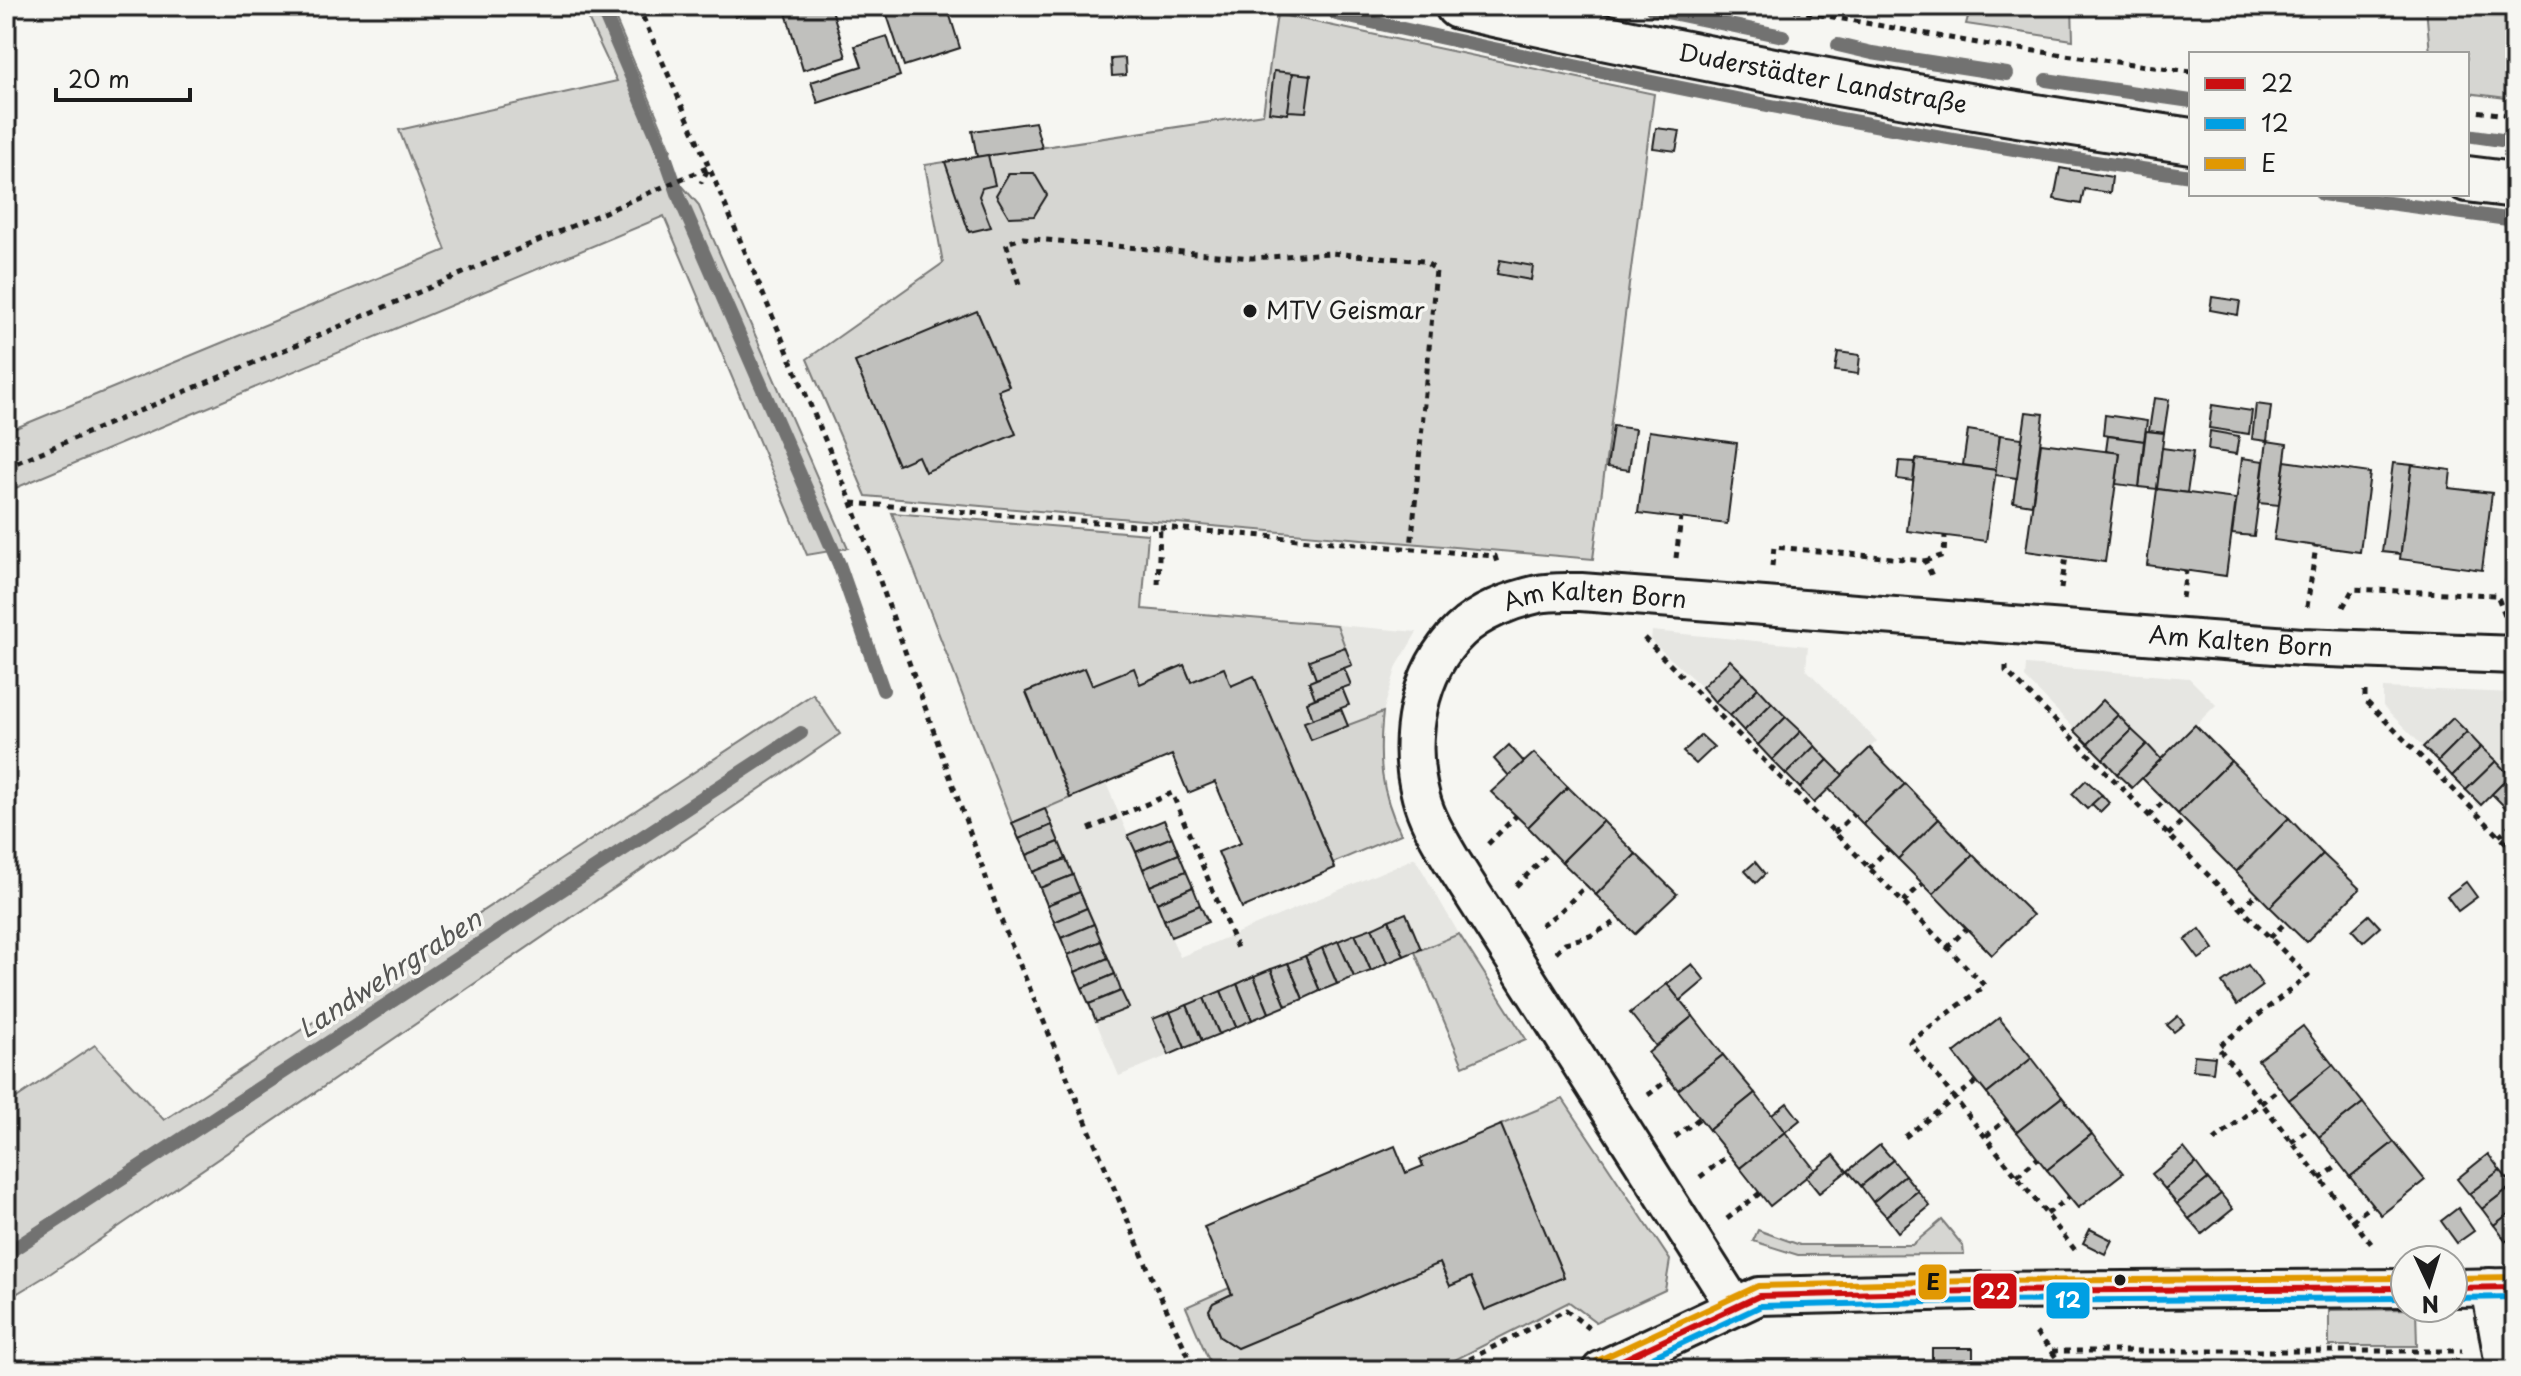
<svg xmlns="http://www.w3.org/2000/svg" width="2521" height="1376" font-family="'Playpen Sans',sans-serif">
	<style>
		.built { fill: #e6e6e2 }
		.green { fill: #d6d6d2; stroke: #797977; stroke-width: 2 }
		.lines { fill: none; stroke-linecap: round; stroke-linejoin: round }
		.stream { stroke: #727271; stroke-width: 14 }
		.building { fill: #c0c0bd; stroke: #1c1c1c; stroke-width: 2 }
		.street-casing { stroke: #1c1c1c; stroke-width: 42 }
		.secondary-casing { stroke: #1c1c1c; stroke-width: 50 }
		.path { stroke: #1c1c1c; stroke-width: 5; stroke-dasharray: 6 6; stroke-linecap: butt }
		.street { stroke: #f6f6f2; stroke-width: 36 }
		.secondary { stroke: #f6f6f2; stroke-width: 44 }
		.bus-1-casing { stroke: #f6f6f2; stroke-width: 12 }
		.bus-2-casing { stroke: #f6f6f2; stroke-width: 12 }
		.bus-3-casing { stroke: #f6f6f2; stroke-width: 12 }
		.bus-1 { stroke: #cb0e11; stroke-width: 6 }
		.bus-2 { stroke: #009fe3; stroke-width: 6 }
		.bus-3 { stroke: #e19803; stroke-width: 6 }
		.poi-dot { fill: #1c1c1c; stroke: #f6f6f2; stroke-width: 3 }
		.labels { text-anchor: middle; stroke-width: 7; stroke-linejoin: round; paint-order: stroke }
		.street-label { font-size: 24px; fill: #1c1c1c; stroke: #f6f6f2 }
		.poi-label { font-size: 24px; fill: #1c1c1c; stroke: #f6f6f2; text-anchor: start }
		.water-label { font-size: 26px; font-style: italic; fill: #565654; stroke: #f6f6f2 }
		.line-badge { stroke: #f6f6f2; stroke-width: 3 }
		.badge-label { font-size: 22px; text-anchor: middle; font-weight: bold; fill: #fff }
		.pale-badge-label { font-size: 22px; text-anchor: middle; font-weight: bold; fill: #111 }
	</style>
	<rect width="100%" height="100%" fill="#f6f6f2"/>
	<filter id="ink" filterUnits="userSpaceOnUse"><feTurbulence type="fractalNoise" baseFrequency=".0125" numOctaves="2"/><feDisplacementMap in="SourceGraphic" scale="16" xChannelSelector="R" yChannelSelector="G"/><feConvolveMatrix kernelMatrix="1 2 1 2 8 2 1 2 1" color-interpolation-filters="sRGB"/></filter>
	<g filter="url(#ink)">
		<g class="built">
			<polygon points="1337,625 1417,632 1397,666 1383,712 1311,740 1307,702 1309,682 1316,679 1309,660 1345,647"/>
			<polygon points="1652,631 1808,646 1806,669 1877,741 1814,803 1702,687 1651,641"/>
			<polygon points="2026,665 2189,678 2216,705 2132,788 2025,678"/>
			<polygon points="2383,688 2515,693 2515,771 2481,805 2383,706"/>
			<polygon points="1106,783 1128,835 1164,820 1208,922 1171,937 1180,957 1415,858 1459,934 1119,1076 1012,823"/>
		</g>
		<g class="green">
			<polygon points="582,6 610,6 671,149 666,167 698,204 848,548 807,555 664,216 6,492 6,432 446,250 399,130 617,81"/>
			<polygon points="1971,6 2072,6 2073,40 1966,24"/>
			<polygon points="2426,6 2515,6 2515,99 2467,93 2467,54 2430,54"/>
			<polygon points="1277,14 1654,94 1593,559 866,496 807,359 943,263 925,165 1263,114"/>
			<path d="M892 513 1148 534 1142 609 1337 625 1345 647 1310 661 1316 679 1309 682 1315 698 1307 702 1313 719 1311 739 1383 712C1378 759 1380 791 1401 834L1333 863 1254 677 1231 686 1223 668 1191 682 1184 665 1140 684 1092 685 1084 668 1026 692 1070 798 1012 823Z"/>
			<polygon points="813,694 840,734 51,1273 6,1300 6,1105 95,1045 164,1120"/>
			<polygon points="1459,934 1526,1039 1463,1066 1415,952"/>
			<polygon points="1563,1099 1670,1260 1665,1290 1596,1322 1569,1302 1435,1370 1213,1370 1186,1307 1229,1288 1232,1294 1213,1303 1209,1310 1220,1337 1237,1347 1440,1263 1450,1286 1471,1277 1485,1310 1564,1277 1500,1125"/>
			<polygon points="1942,1220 1963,1246 1964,1254 1798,1255 1753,1241 1758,1230 1800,1245 1912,1245"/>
			<polygon points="2416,1309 2417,1346 2329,1346 2329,1310"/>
			<polygon points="1746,1359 1800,1359 1800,1370 1706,1370"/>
			<polygon points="2048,1359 2055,1370 1845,1370 1845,1361"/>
		</g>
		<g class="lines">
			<g class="stream">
				<polyline points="601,6 664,153 680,199 839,564 883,690"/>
				<polyline points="1652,9 1783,36"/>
				<path d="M1336 14C1619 78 1903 136 2191 176"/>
				<polyline points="1838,45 1872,53 2007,74"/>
				<polyline points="2046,80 2191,101"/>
				<polyline points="2467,135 2515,142"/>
				<polyline points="2322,194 2515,220"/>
				<polyline points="6,1254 801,733"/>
			</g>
		</g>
		<g class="building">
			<polygon points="731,6 770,6 735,17"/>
			<polygon points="784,6 831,6 846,57 803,70"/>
			<polygon points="884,6 947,6 960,48 904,66"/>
			<polygon points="887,36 900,76 818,103 811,82 862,66 855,46"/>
			<polygon points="1125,58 1126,75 1112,76 1111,59"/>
			<polygon points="1274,71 1293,73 1288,114 1269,112"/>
			<polygon points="1293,73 1311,75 1306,112 1288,111"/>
			<polygon points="1035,122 1042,148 977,157 972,131"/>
			<polygon points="1656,128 1680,131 1676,151 1653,148"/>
			<polygon points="988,155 995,185 982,188 979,196 991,227 969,232 945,162"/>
			<polygon points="2060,168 2112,177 2110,193 2084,189 2081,204 2054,199"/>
			<polygon points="1009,173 1034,173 1047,195 1034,216 1009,217 996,195"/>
			<polygon points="1500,260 1533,266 1531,280 1497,274"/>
			<polygon points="2212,297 2240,301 2238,315 2210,310"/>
			<polygon points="977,311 1009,386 998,390 1016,434 925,472 918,456 898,465 855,362"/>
			<polygon points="1838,352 1860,355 1858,374 1835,371"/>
			<polygon points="2154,398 2169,400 2164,433 2149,431"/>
			<polygon points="2256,404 2271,406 2267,441 2252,439"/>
			<polygon points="2212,405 2252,411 2249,434 2209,428"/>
			<polygon points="2026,412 2044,414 2032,505 2013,502"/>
			<polygon points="2105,415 2147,421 2144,441 2103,435"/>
			<polygon points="1613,426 1635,429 1629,470 1607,467"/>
			<polygon points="1968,430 2000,435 1996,470 1963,465"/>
			<polygon points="1649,431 1737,443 1727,524 1638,513"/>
			<polygon points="2146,431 2164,433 2157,489 2139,487"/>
			<polygon points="2210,431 2239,436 2236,454 2208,450"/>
			<polygon points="2000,435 2022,438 2017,478 1995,475"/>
			<polygon points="2108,436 2144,441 2139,487 2116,484 2120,453 2106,451"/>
			<polygon points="2267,441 2287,444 2279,505 2259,503"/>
			<polygon points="2041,443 2120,453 2105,562 2026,551"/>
			<polygon points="2162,448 2193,452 2187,493 2157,489"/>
			<polygon points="2242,458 2264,461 2254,536 2232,534"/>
			<polygon points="1916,459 1996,470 1986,541 1907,531"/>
			<polygon points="1899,461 1915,462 1913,481 1897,479"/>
			<polygon points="2285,461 2370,473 2360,552 2274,540"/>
			<polygon points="2393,463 2412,465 2401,554 2382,552"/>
			<polygon points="2412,465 2451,470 2449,488 2492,493 2482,570 2400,559"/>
			<polygon points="2157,489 2236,499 2226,576 2147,565"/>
			<polygon points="2515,515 2515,580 2505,585"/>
			<polygon points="1345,647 1352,665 1316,679 1309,660"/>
			<polygon points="1730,660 1744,674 1715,702 1702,687"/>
			<polygon points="1184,665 1191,682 1224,668 1231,686 1254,676 1335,868 1242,908 1218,852 1241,843 1215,782 1188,793 1172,755 1070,798 1026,692 1085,668 1092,685 1134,668 1140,684"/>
			<polygon points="1344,668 1351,685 1315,698 1309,682"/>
			<polygon points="1744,674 1758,688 1730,716 1715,702"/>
			<polygon points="1342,688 1349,705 1313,719 1307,702"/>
			<polygon points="1758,688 1772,703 1744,731 1730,716"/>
			<polygon points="2103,700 2118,715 2088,744 2074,730"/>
			<polygon points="1772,703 1786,717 1758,745 1744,731"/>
			<polygon points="1341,709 1348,726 1311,740 1304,722"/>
			<polygon points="2118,715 2132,730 2103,759 2088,744"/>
			<polygon points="1786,717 1801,731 1772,760 1758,745"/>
			<polygon points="2453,718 2467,732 2438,761 2423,747"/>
			<polygon points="2195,725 2231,761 2178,814 2142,778"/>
			<polygon points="2132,730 2147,744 2117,774 2103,759"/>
			<polygon points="1801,731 1815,746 1786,774 1772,760"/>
			<polygon points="2467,732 2481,747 2452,776 2438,761"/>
			<polygon points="1701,735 1714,747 1696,764 1683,752"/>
			<polygon points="2147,744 2161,759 2132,788 2117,774"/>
			<polygon points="1509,745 1524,762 1509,776 1494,759"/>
			<polygon points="1815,746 1828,760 1800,788 1786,774"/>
			<polygon points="2481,747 2496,761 2466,790 2452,776"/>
			<polygon points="1870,748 1905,784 1863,824 1828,788"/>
			<polygon points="1534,753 1568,787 1528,827 1491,792"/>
			<polygon points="1828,760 1843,775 1814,803 1800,788"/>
			<polygon points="2231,761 2289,818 2236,872 2178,814"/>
			<polygon points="2496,761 2510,776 2481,805 2466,790"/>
			<polygon points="2515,771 2515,817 2492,794"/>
			<polygon points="2086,780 2102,795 2087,809 2072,794"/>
			<polygon points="1905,784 1939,819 1898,859 1863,824"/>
			<polygon points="1568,787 1603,821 1562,862 1528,827"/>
			<polygon points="2102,795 2109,803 2100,812 2092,804"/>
			<polygon points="1045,809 1052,825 1019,839 1012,823"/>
			<polygon points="2289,818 2323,854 2270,907 2236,872"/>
			<polygon points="1939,819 1973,855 1933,894 1898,859"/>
			<polygon points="1164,820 1172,837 1136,852 1128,835"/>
			<polygon points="1603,821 1636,854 1596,895 1562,862"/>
			<polygon points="1052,825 1059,842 1027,855 1019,839"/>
			<polygon points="1172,837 1179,854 1143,869 1136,852"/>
			<polygon points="1059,842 1066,859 1033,872 1027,855"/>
			<polygon points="1179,854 1186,871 1150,886 1143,869"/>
			<polygon points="1636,854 1677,894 1635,934 1596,895"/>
			<polygon points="2323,854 2360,889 2306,942 2270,907"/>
			<polygon points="1973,855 2033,915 1992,955 1933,894"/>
			<polygon points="1066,859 1073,875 1040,888 1033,872"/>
			<polygon points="1755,862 1765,874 1756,883 1745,871"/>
			<polygon points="1186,871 1193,887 1157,903 1150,886"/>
			<polygon points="1073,875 1080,892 1047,905 1040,888"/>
			<polygon points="2466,882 2477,897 2458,911 2447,896"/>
			<polygon points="1193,887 1200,905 1164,920 1157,903"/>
			<polygon points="1080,892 1087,908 1054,922 1047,905"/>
			<polygon points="1200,905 1208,922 1171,937 1164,920"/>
			<polygon points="1087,908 1094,924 1061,938 1054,922"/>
			<polygon points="1406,913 1421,949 1404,956 1389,920"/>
			<polygon points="2369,915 2380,927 2363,942 2352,930"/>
			<polygon points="1389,920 1404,956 1387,963 1372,928"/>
			<polygon points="1094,924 1101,941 1068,955 1061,938"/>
			<polygon points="1372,928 1387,963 1371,971 1355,934"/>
			<polygon points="2200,929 2214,949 2199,959 2185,940"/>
			<polygon points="1355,934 1371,971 1354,977 1338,941"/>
			<polygon points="1101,941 1108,958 1075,972 1068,955"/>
			<polygon points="1338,941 1354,977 1337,984 1322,948"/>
			<polygon points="1322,948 1337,984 1320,991 1305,956"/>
			<polygon points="1305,956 1320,991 1303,999 1288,963"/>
			<polygon points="1108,958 1115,974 1082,988 1075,972"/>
			<polygon points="1288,963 1303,999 1286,1006 1271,969"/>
			<polygon points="1692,964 1705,980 1680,1001 1667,984"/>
			<polygon points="2248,965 2263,986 2237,1005 2222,983"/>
			<polygon points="1271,969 1286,1006 1269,1013 1254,976"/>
			<polygon points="1115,974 1121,991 1089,1004 1082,988"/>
			<polygon points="1254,976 1269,1013 1252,1020 1237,984"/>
			<polygon points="1237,984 1252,1020 1236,1027 1221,991"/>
			<polygon points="1667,984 1693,1016 1656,1046 1630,1013"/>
			<polygon points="1121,991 1129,1008 1096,1021 1089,1004"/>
			<polygon points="1221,991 1236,1027 1219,1034 1204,998"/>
			<polygon points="1204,998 1219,1034 1202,1041 1187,1005"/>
			<polygon points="1187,1005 1202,1041 1185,1048 1170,1012"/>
			<polygon points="1170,1012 1185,1048 1169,1055 1153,1019"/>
			<polygon points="1693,1016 1723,1055 1678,1090 1648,1053"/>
			<polygon points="2178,1016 2184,1024 2174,1032 2167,1025"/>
			<polygon points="1999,1018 2032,1058 1987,1094 1954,1053"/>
			<polygon points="2303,1026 2333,1065 2289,1100 2258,1060"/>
			<polygon points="1723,1055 1755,1093 1709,1130 1678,1090"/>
			<polygon points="2194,1055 2215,1057 2213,1072 2193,1070"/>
			<polygon points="2032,1058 2062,1097 2017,1132 1987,1094"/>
			<polygon points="2333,1065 2363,1103 2319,1137 2289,1100"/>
			<polygon points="1755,1093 1785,1132 1740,1168 1709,1130"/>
			<polygon points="2062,1097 2092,1134 2047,1170 2017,1132"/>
			<polygon points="1787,1103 1800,1120 1785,1132 1772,1115"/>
			<polygon points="2363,1103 2394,1142 2350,1177 2319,1137"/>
			<polygon points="1501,1125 1564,1277 1485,1310 1471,1277 1450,1286 1440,1263 1237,1348 1220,1337 1209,1310 1213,1303 1232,1294 1204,1227 1395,1146 1406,1173 1423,1166 1420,1159"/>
			<polygon points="1785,1132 1815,1170 1770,1206 1740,1168"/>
			<polygon points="2092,1134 2123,1173 2078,1208 2047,1170"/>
			<polygon points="2394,1142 2425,1180 2381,1215 2350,1177"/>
			<polygon points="1880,1145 1893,1160 1861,1186 1848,1171"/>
			<polygon points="2184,1148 2196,1163 2165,1189 2152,1174"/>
			<polygon points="2488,1154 2500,1170 2469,1194 2457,1179"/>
			<polygon points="1834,1155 1847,1171 1819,1193 1806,1177"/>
			<polygon points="1893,1160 1905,1175 1873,1202 1861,1186"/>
			<polygon points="2196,1163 2208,1179 2177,1204 2165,1189"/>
			<polygon points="2500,1170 2513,1185 2482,1209 2469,1194"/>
			<polygon points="1905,1175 1918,1191 1886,1216 1873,1202"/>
			<polygon points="2208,1179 2221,1194 2189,1219 2177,1204"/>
			<polygon points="2513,1185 2515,1209 2494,1225 2482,1209"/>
			<polygon points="1918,1191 1930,1206 1898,1232 1886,1216"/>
			<polygon points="2221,1194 2233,1209 2202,1234 2189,1219"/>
			<polygon points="2458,1208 2474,1231 2457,1243 2441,1221"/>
			<polygon points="2515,1209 2515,1234 2506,1241 2494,1225"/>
			<polygon points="2090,1229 2112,1240 2105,1254 2083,1243"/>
			<rect x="1932" y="1348" width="41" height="13"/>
		</g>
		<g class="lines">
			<g class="street-casing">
				<g id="street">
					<polyline points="2490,1287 2505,1370"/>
					<polyline points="2453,1288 2513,1287"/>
					<path id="s1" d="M1735 1307 1453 863C1441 842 1427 821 1421 797 1406 741 1417 672 1460 631 1480 612 1511 600 1538 594 1551 591 1567 592 1581 592L2302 647 2515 655"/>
					<polyline points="1601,1370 1759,1296 1972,1291 2405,1288"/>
				</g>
			</g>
			<g class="secondary-casing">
				<g id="secondary">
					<path id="s2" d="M1458 6C1701 60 1945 105 2191 141"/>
					<polyline points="2467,179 2515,185"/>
				</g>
			</g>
			<g class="path">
				<polyline points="638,6 709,167 852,503 1003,925 1152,1278 1195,1370"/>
				<polyline points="1771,6 1983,44 2191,72"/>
				<polyline points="2467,110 2515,116"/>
				<polyline points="1019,284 1006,243 1023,238 1252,258 1331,253 1424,261 1436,270 1411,549"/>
				<polyline points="6,467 315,337 709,167 701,183"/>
				<polyline points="852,503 1160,527 1158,586"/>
				<polyline points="1160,527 1495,556 1497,563"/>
				<polyline points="1676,558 1681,518"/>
				<polyline points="1925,561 1944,555 1945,536"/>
				<polyline points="1772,566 1774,547 1925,561 1933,578"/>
				<polyline points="2061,589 2066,556"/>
				<polyline points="2182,598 2186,571"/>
				<polyline points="2307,607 2316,546"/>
				<polyline points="2343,607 2353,589 2497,595 2505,615"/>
				<polyline points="1644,638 1985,986 1910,1042 2075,1250"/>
				<polyline points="2006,666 2006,671 2308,976 2218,1047 2373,1246"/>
				<polyline points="2365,691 2365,700 2515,852"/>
				<polyline points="2149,816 2164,801"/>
				<polyline points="1089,829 1172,793 1239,953"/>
				<polyline points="1834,833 1854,814"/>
				<polyline points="2168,835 2183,820"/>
				<polyline points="2499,836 2515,821"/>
				<polyline points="1488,844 1516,816"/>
				<polyline points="1869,868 1888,849"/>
				<polyline points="1516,886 1551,851"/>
				<polyline points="1903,902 1922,884"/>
				<polyline points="2241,909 2257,893"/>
				<polyline points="1541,925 1560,912 1587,885"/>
				<polyline points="2270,938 2286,922"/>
				<polyline points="1947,948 1966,929"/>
				<polyline points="1556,952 1565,943 1590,936 1621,919"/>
				<polyline points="1648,1095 1669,1079"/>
				<polyline points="1986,1136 2007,1119"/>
				<polyline points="1675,1137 1700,1118"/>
				<polyline points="1905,1137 1977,1081"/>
				<polyline points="2214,1141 2280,1088"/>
				<polyline points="2291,1142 2311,1127"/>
				<polyline points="2017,1176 2038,1158"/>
				<polyline points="1700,1177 1729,1155"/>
				<polyline points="2320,1179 2340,1164"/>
				<polyline points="2047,1214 2069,1197"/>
				<polyline points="1727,1219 1760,1193"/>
				<polyline points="2352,1221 2372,1205"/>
				<polyline points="2036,1333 2052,1351 2462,1351"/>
				<polyline points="2052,1352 2066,1370"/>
				<polyline points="1448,1370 1566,1310 1590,1329"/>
			</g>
			<use href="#street" class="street"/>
			<use href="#secondary" class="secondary"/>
			<g class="bus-1-casing">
				<g id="bus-1">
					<polyline points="2453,1288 2515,1287"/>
					<polyline points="1601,1370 1759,1296 1972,1291 2405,1288"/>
				</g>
			</g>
			<g class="bus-2-casing">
				<g id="bus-2">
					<polyline points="2453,1298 2515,1297"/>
					<polyline points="1625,1370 1761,1306 1972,1301 2405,1298"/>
				</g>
			</g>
			<g class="bus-3-casing">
				<g id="bus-3">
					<polyline points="2453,1278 2515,1277"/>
					<polyline points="1597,1361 1758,1286 1972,1281 2405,1278"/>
				</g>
			</g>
			<use href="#bus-1" class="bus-1"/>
			<use href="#bus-2" class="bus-2"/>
			<use href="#bus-3" class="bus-3"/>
		</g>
	</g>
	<g class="poi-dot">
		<circle cx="1250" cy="311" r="8"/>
		<circle cx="2120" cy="1280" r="7"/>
	</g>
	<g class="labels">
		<g class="street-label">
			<text dy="8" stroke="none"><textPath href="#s2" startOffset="372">Duderstädter Landstraße</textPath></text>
			<text dy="8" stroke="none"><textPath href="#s1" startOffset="922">Am Kalten Born</textPath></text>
			<text dy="8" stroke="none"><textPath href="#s1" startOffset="1570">Am Kalten Born</textPath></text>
		</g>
		<g class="poi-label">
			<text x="1266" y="319">MTV Geismar</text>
		</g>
		<g class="water-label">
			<text transform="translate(390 974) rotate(-33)" y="9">Landwehrgraben</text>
		</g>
	</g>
	<g class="line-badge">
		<rect x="1917" y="1263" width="31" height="38" rx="8" fill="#e19803"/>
		<rect x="1972" y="1272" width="46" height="38" rx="8" fill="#cb0e11"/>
		<rect x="2045" y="1281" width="46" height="39" rx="8" fill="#009fe3"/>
	</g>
	<g class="badge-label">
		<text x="1995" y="1299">22</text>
		<text x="2068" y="1308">12</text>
	</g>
	<g class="pale-badge-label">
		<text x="1933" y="1290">E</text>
	</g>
	<rect width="2521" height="1376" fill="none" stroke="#f6f6f2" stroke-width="32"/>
	<rect x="16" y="16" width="2489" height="1344" fill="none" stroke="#1c1c1c" stroke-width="3" filter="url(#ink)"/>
	<rect x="2189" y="52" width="280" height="144" fill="#f6f6f2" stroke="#9f9f9c" stroke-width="2"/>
	<rect x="2205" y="78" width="40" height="12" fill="#cb0e11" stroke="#9f9f9c" stroke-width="2"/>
	<text x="2261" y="92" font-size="24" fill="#1c1c1c">22</text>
	<rect x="2205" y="118" width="40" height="12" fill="#009fe3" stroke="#9f9f9c" stroke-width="2"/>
	<text x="2261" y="132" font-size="24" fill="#1c1c1c">12</text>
	<rect x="2205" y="158" width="40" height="12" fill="#e19803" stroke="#9f9f9c" stroke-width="2"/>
	<text x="2261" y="172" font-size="24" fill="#1c1c1c">E</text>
	<g transform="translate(2429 1284) rotate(176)"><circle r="38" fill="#f6f6f2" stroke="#9f9f9c" stroke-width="2"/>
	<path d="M0-6L14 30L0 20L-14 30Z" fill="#1c1c1c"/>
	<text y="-12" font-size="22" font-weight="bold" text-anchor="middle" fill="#1c1c1c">N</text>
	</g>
	<path d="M56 88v12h134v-12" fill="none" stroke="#1c1c1c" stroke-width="4"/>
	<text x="68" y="88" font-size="24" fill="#1c1c1c" stroke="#f6f6f2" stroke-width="6" paint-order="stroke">20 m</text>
</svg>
